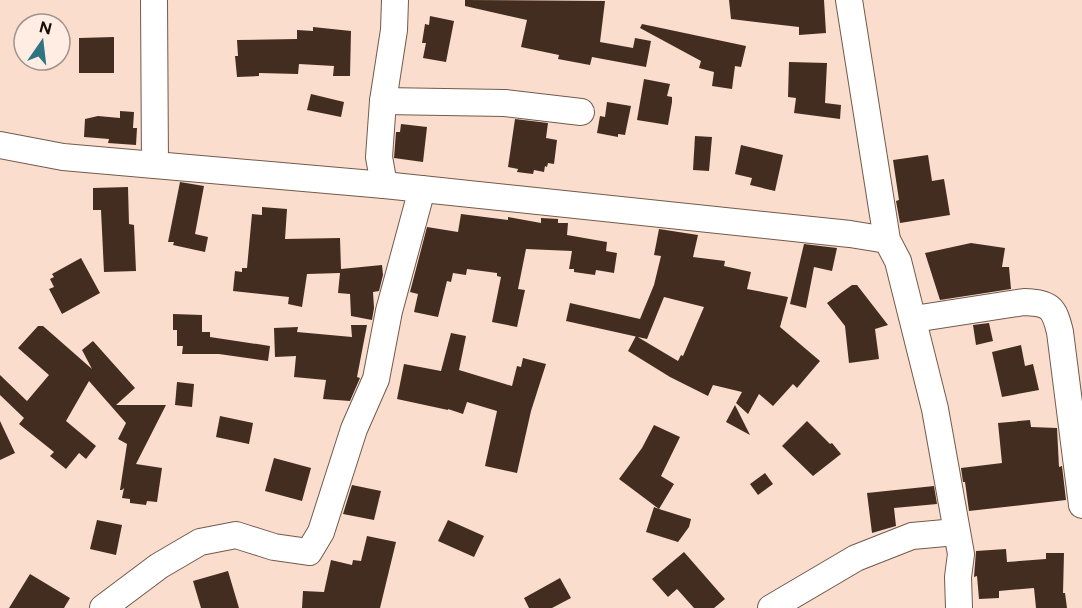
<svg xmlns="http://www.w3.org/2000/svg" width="1082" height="608" font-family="Figtree,sans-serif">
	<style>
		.building { fill: #432d20 }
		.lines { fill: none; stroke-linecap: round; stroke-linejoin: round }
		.minor-casing { stroke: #725a4c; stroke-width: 28 }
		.minor { stroke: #fff; stroke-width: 26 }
	</style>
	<rect width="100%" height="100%" fill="#faddcd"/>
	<g class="building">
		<polygon points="465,0 605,1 600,42 633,48 635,38 651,41 646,67 592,57 590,65 558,59 559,55 521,47 527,20 465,6"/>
		<polygon points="729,0 824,0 826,33 799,35 799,27 731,19"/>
		<polygon points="430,16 454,21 446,62 423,58 426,43 422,43 425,24 429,25"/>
		<polygon points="642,24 746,46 741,67 735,66 732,89 712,86 714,72 699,68 701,61 640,28"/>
		<polygon points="313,27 351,31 350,76 333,76 334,66 299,64 298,74 259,73 259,76 237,77 235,56 238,56 237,40 297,39 297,30 313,31"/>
		<polygon points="114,37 114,73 79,73 79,38"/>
		<polygon points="789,62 827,63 825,103 841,105 840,119 794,113 796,98 788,97"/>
		<polygon points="644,79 670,84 667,96 672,97 672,102 668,125 637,120"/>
		<polygon points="311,94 344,102 341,117 307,110"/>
		<polygon points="607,102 631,106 625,135 618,134 618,137 597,133 600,116 605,117"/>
		<polygon points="120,111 134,112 133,128 137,128 136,145 108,143 109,139 84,137 85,119 98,116 120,118"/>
		<polygon points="515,119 548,123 546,138 557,140 554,164 548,163 547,167 545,166 544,172 534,170 533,174 517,172 518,169 508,167"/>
		<polygon points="401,124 427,127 423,162 394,158 396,132 400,132"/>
		<polygon points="695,136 712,137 709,171 693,170"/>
		<polygon points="741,145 783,155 775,191 750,185 752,178 735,174"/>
		<polygon points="928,155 932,181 944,179 950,215 900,223 896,201 899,200 893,160"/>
		<polygon points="180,182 204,186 195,234 208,237 205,252 173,245 174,242 168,242"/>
		<polygon points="128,187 129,224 134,225 136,271 104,272 101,210 93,210 93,188"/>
		<polygon points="262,207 287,209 285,239 340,238 341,269 382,265 383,275 379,291 373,292 374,308 372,320 351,316 350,294 338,293 340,273 307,274 302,307 288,304 289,297 233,291 235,271 242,272 242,268 247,268 252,214 262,215"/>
		<polygon points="461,214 508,220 508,217 541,223 541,218 558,219 558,223 568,223 567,235 607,242 606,251 617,253 614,273 596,270 595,275 574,272 574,269 569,269 572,251 526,249 518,289 525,290 517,327 492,322 501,277 497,276 497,273 467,269 466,275 453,273 451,282 447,281 438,317 414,312 418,294 410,292 427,227 458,232"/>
		<polygon points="659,229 698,235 693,257 725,261 724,266 751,272 747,289 788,297 780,327 820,361 797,388 793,384 773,406 759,394 748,414 736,403 742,392 713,385 708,396 670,377 628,351 636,336 678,361 681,355 683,356 704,307 664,297 647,339 566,321 570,303 640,319 654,285 661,256 654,255"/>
		<polygon points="971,243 1005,248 1002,267 1009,267 1011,289 940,300 925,253"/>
		<polygon points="804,244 837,248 832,271 814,267 806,308 790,304"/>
		<polygon points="81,258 100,293 62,314 49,289 54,287 50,279 54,277 52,274"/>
		<polygon points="852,285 857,285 888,325 875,329 879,359 849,363 845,326 827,303"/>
		<polygon points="173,314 202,315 202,332 210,332 210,337 270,346 268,361 219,354 182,354 183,346 177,346 177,330 173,330"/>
		<polygon points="989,323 993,341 976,345 973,325"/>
		<polygon points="351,325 367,325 357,377 360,378 350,401 323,399 326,380 294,377 296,356 275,357 274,328 298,327 297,332 352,337"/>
		<polygon points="38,326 43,326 92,369 82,350 93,341 135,388 116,405 166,405 136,464 162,468 157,502 147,501 146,505 130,503 130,499 122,498 124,488 122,490 120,490 127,444 118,439 126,423 89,381 66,421 96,446 86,459 79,453 66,469 50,456 54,452 19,424 24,418 0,395 0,375 27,401 49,375 18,348"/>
		<polygon points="451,333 466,336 459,370 512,386 517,366 521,367 523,358 546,364 531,411 517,473 485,466 497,411 467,402 463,414 448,409 448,410 397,399 404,364 441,371"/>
		<polygon points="1021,345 1025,366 1033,364 1039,390 1002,397 992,352"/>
		<polygon points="177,382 194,384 192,407 175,405"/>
		<polygon points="735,405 750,435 726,422"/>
		<polygon points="220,416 253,423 249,444 216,437"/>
		<polygon points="1030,420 1031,427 1057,428 1059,467 1062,466 1066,500 969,511 965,482 963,482 961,468 1002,463 998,423"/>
		<polygon points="0,421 15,453 0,460"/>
		<polygon points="807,421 830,444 832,443 841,454 813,476 782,446"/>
		<polygon points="654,425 680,437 661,476 674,484 659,509 691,519 689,527 678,542 646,532 654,507 659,509 619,479 642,448"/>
		<polygon points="274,458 311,468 302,501 265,491"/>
		<polygon points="765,473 773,484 758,495 750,484"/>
		<polygon points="352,485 381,491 374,520 343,514"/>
		<polygon points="934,486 937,504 894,508 896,526 872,533 867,493"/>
		<polygon points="97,520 122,525 116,555 90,549"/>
		<polygon points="448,520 484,536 474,557 438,541"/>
		<polygon points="367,536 396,542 380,608 302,608 303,591 324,592 331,560 352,565 353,560 361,561"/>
		<polygon points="1006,549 1007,562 1046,559 1046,553 1064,553 1063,593 1065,593 1067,608 1036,608 1034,588 999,591 999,598 979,599 977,576 974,577 976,551"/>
		<polygon points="684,552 725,599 714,608 694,608 677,589 668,597 652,579"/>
		<polygon points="228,571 239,608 201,608 193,581"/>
		<polygon points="30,574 70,598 64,608 9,608"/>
		<polygon points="560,578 571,598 552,608 529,608 524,598"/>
	</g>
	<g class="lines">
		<g class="minor-casing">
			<g id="minor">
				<polyline points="154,0 155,165"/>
				<polyline points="849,0 887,240 898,261 935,409 961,554 958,577 959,608"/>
				<polyline points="383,101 505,103 581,112"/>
				<polyline points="0,145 63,157 384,185 850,234 887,240"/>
				<polyline points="384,185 379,157 383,101 394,30 395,0"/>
				<path d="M914 319 1024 302C1050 303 1054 307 1060 332L1082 505"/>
				<polyline points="103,608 159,566 200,542 236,535 274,547 309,552 321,532 354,429 376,379 389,311 422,189"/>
				<polyline points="771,608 856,558 912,536 956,532"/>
			</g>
		</g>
		<use href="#minor" class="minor"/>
	</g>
	<g transform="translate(42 42) rotate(14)"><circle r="28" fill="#ffede3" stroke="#a2938b" stroke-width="1.5"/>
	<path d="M0-4.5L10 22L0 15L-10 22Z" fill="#2e7482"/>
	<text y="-9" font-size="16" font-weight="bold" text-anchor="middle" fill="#160d08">N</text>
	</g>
</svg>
